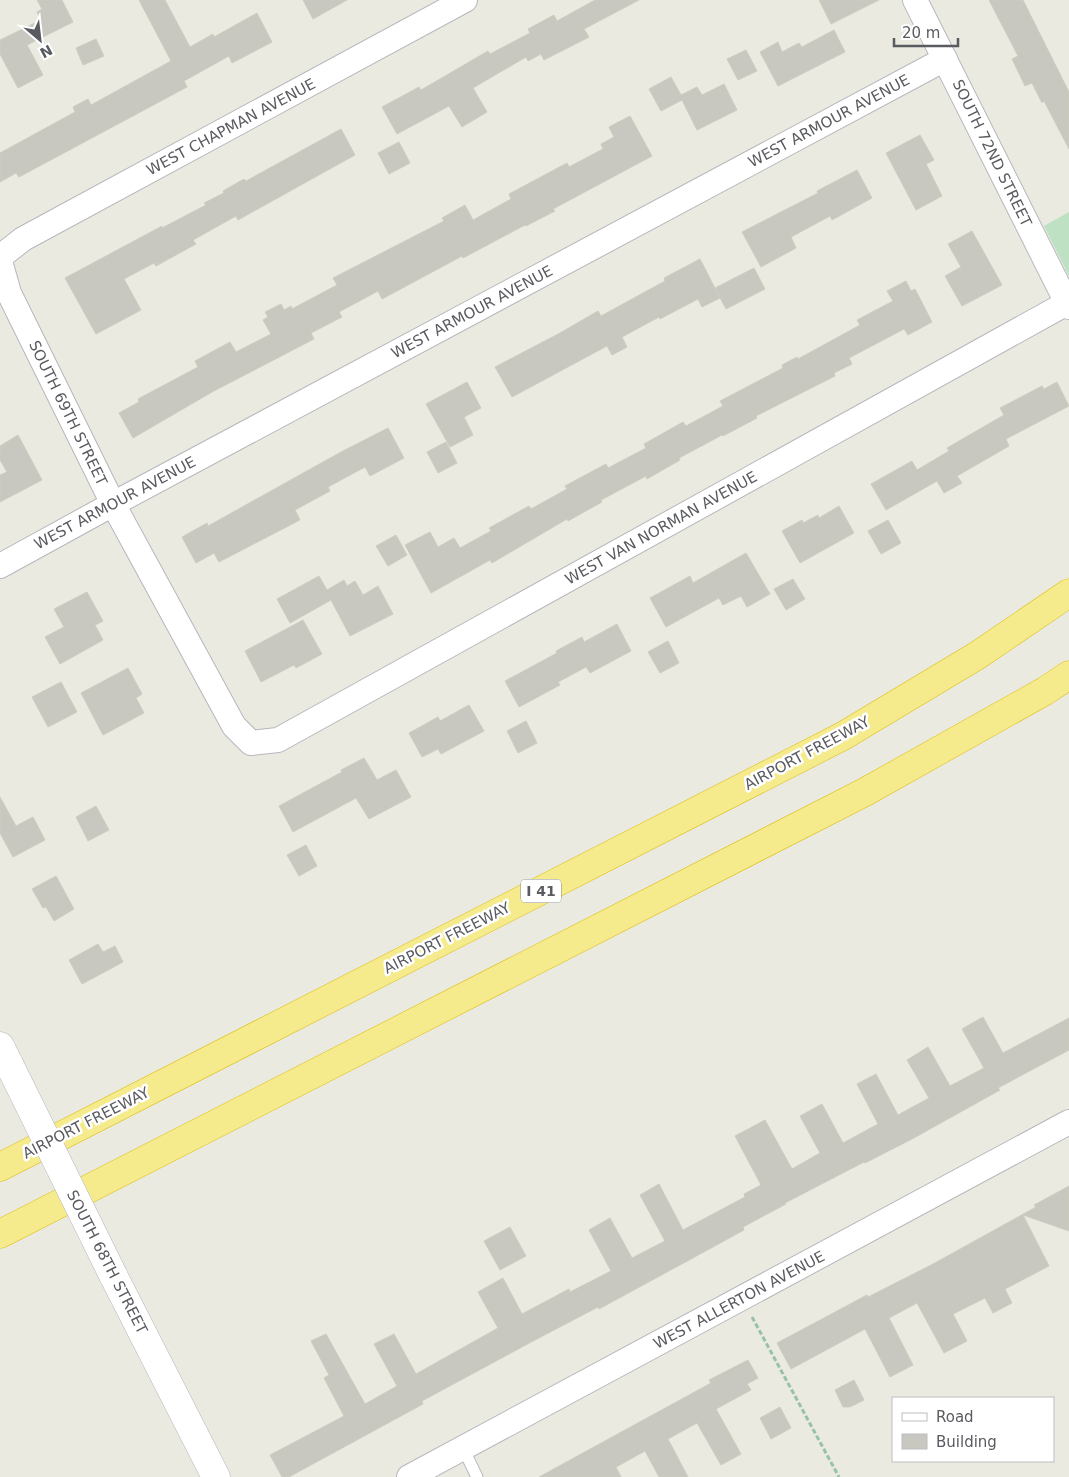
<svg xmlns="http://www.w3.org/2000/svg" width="1069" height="1477" font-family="'DejaVu Sans',sans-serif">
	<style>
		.green { fill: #bee1c3 }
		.building { fill: #c8c7c0; stroke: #cfcdbf }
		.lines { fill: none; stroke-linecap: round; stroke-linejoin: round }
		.service-casing { stroke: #b6b7bc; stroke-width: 13 }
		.minor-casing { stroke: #b6b7bc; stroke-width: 26 }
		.tertiary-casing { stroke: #b6b7bc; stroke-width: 29 }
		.motorway-casing { stroke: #dcbd0f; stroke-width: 29 }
		.path { stroke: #98c1aa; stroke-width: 3; stroke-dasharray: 5 2.5; stroke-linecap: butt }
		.service { stroke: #fff; stroke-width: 11 }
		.minor { stroke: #fff; stroke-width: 24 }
		.tertiary { stroke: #fff; stroke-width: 28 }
		.motorway { stroke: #f5eb8d; stroke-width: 28 }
		.tertiary-bridge-casing { stroke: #b6b7bc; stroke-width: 29; stroke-linecap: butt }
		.tertiary-bridge { stroke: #fff; stroke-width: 28 }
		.labels { text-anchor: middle; stroke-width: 5; stroke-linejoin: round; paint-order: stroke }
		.shield { fill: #fff; stroke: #8b8c90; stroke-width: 1 }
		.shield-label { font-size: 14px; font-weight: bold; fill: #595b60 }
		.street-label { font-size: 15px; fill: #595b60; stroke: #fff }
	</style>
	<rect width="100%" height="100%" fill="#ebeae0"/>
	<polygon class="green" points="1069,212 1069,276 1044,226"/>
	<g class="building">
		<polygon points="37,0 62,0 73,22 27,45 43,75 18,88 0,54 0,40 41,20 37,12 42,9"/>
		<polygon points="139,0 165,0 190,47 213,34 214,37 257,13 272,42 232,63 229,56 184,81 187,87 19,177 16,173 0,182 0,153 75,112 73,107 88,99 91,105 171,61"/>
		<polygon points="303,0 347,0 313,19"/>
		<polygon points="595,0 639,0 584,29 589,37 544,60 541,54 528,61 526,57 473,88 487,112 462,127 449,106 397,134 382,107 419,87 421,90 488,51 490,54 530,33 528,29 554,15 557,21"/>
		<polygon points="819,0 879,0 831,24"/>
		<polygon points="989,0 1023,0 1069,92 1069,149 1044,101 1042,103 1032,83 1025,86 1012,59 1018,56"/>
		<polygon points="834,30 845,52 778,86 760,52 778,42 782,52 799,43 802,47"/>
		<polygon points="96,39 104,56 83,65 76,48"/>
		<polygon points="746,50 757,71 738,80 727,59"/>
		<polygon points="671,77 681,95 697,87 702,95 724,84 737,110 697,130 682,100 661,111 649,89"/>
		<polygon points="630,116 652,156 553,209 555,211 526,226 525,225 463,258 462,256 382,299 378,291 339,312 342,317 311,333 314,339 212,392 133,438 119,413 139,402 138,399 198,367 195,361 230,342 236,352 271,334 263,320 268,317 265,312 281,304 284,310 291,306 292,309 337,285 333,278 444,221 442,218 465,205 473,220 511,199 509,194 567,163 569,167 603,149 601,144 614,137 609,127"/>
		<polygon points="341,129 355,155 238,220 236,216 193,240 196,244 156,266 154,263 124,279 141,310 96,334 65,278 162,226 162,228 206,205 204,203 224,193 223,191 244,179 246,181"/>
		<polygon points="920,135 934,160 926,164 942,196 916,210 886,153"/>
		<polygon points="399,142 410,163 389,174 378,153"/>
		<polygon points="857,170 872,198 832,220 830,216 791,237 796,248 761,267 742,232 818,193 817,191"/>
		<polygon points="972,231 1002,285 962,306 945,276 961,267 948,244"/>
		<polygon points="700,259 720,298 702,307 698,299 660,319 659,317 622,337 627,347 612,355 607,346 512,397 495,367 560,333 598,311 601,316 665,281 664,278"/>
		<polygon points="754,268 765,289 726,309 715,288"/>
		<polygon points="906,281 911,291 915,289 932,322 908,335 904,329 849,358 852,364 834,373 835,376 756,416 757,418 723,436 722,435 679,458 680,460 647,479 646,476 601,500 602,502 568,521 567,519 492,563 490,560 431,593 405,545 430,532 438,547 454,538 460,548 491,531 489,528 529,506 531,509 567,489 565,486 606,464 608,468 646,448 644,444 683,422 686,426 723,406 720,401 783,368 782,365 797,357 798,359 860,325 857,320 893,301 887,291"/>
		<polygon points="467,382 481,408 464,417 473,435 450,447 426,404"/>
		<polygon points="1057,382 1069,406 1006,439 1009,446 957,476 962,483 944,493 937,481 886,510 871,484 912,461 917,470 949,451 947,448 1004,415 1000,408 1042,386 1044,389"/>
		<polygon points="388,428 404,458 370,476 365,467 328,487 330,491 295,510 300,520 219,562 214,553 196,563 182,537 207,523 208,526 341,452"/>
		<polygon points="18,435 42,480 0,502 0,475 7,472 0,460 0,446"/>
		<polygon points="446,442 457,463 438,473 427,452"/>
		<polygon points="839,506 854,533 800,563 782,531 802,520 803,523 818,515 819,518"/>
		<polygon points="888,520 901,543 881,554 868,531"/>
		<polygon points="396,535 407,555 388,566 376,546"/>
		<polygon points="746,553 770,594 747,607 741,596 723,605 719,598 666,627 650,598 690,576 693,583"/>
		<polygon points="319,576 327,590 344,580 347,586 355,581 363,595 378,586 393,614 350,636 331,600 290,623 277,599"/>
		<polygon points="793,579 805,599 786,610 774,589"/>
		<polygon points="87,592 103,621 95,625 103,640 60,664 45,637 64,627 54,609"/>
		<polygon points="303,620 322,654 296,668 294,665 261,682 245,651"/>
		<polygon points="617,624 631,651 590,673 586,667 558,682 560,685 519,707 505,681 557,653 556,651 582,637 584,642"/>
		<polygon points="668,641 679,663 660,673 648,652"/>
		<polygon points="128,668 142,694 136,698 144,713 103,735 81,693"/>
		<polygon points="61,682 77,712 48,727 32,697"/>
		<polygon points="469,705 484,731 441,754 438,749 422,757 409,733 438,717 440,721"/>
		<polygon points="526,721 537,743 518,753 507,731"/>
		<polygon points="364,758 377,780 396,770 411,797 369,819 356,798 293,832 279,806 342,772 341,770"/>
		<polygon points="0,797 16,826 33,817 45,840 13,857 0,833"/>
		<polygon points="96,806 109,830 88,841 76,817"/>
		<polygon points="306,845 317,866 299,876 287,855"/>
		<polygon points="56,876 74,909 54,921 46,907 43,908 32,889"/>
		<polygon points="98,944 103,952 115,946 123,962 82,984 69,960"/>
		<polygon points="983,1017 1003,1053 1069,1018 1069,1050 998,1088 1000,1090 912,1139 865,1163 864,1162 785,1203 786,1204 743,1227 744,1230 680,1265 599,1309 598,1307 535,1340 422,1401 423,1404 289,1477 282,1477 270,1455 344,1416 324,1378 329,1375 311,1341 326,1334 365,1404 397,1386 374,1344 394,1334 416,1374 498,1328 478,1292 503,1278 522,1314 569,1289 570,1292 611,1271 589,1230 610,1218 632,1258 665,1241 640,1195 659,1184 683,1230 745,1197 744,1194 761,1185 735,1136 765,1120 792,1169 820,1153 800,1116 822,1104 843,1143 878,1124 857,1084 876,1074 898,1115 929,1098 907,1060 928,1047 950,1086 984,1068 962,1029"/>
		<polygon points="1069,1186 1069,1231 1023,1215 1049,1266 1005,1289 1012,1303 993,1313 985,1298 953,1314 967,1341 944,1353 917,1303 889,1318 913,1365 890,1377 865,1329 791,1369 777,1343 867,1295 868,1297 933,1264 1036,1207 1034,1205"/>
		<polygon points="510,1227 526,1256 500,1270 484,1241"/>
		<polygon points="748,1360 758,1378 747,1384 751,1390 716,1409 741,1454 721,1465 697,1423 668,1439 688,1477 659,1477 645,1451 616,1467 621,1477 539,1477 711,1383 709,1380"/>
		<polygon points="854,1380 864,1400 850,1407 843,1407 835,1390"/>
		<polygon points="780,1407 791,1428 771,1439 760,1418"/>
	</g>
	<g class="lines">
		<g class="service-casing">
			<polyline id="service" points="463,1448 477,1477"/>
		</g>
		<g class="minor-casing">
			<g id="minor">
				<polyline points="915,0 1069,307"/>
				<polyline points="0,257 23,239 465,0"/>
				<polyline points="0,261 9,293 113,504 234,726 251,743 278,740 1067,303"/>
				<polyline points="0,566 113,504 945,59"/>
				<polyline points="409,1477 1069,1122"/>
			</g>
		</g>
		<g class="tertiary-casing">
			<g id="tertiary">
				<polyline points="0,1046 9,1064"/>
				<polyline points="113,1275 216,1477"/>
			</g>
		</g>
		<g class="motorway-casing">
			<g id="motorway">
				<polyline points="0,1167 843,736 978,655 1069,593"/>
				<polyline points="0,1234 865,792 1045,691 1069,675"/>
			</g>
		</g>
		<polyline class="path" points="752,1317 839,1477"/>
		<use href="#service" class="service"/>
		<use href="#minor" class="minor"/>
		<use href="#tertiary" class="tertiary"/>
		<use href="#motorway" class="motorway"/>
		<g class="tertiary-bridge-casing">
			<polyline id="tertiary-bridge" points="9,1064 113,1275"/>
		</g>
		<use href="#tertiary-bridge" class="tertiary-bridge"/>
	</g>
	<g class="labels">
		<rect class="shield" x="521" y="879.5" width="40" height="23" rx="4"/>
		<g class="shield-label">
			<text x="541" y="896">I 41</text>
		</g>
		<g class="street-label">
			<text transform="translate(829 121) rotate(-28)" y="5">WEST ARMOUR AVENUE</text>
			<text transform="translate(231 127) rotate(-28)" y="5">WEST CHAPMAN AVENUE</text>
			<text transform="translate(992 153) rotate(64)" y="5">SOUTH 72ND STREET</text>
			<text transform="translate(472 312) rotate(-28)" y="5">WEST ARMOUR AVENUE</text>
			<text transform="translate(68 413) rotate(64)" y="5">SOUTH 69TH STREET</text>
			<text transform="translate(115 503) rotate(-28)" y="5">WEST ARMOUR AVENUE</text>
			<text transform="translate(661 528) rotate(-29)" y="5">WEST VAN NORMAN AVENUE</text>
			<text transform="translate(807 753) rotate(-28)" y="5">AIRPORT FREEWAY</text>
			<text transform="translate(447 938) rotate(-27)" y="5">AIRPORT FREEWAY</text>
			<text transform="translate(86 1123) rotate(-27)" y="5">AIRPORT FREEWAY</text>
			<text transform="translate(107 1262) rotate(63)" y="5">SOUTH 68TH STREET</text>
			<text transform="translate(739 1300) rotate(-28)" y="5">WEST ALLERTON AVENUE</text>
		</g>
	</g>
	<rect x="892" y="1397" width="162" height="65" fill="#ffffff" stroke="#bdbdbf"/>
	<rect x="902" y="1413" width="25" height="8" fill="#ffffff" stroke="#bdbdbf"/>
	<text x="936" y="1422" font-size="15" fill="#595b60">Road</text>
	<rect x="902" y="1434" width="25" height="15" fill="#c8c7c0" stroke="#bdbdbf"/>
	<text x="936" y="1447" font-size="15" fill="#595b60">Building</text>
	<g transform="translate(40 40) rotate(152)" stroke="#ffffff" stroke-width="4" paint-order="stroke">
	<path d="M0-4L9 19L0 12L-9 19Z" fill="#595b60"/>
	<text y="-8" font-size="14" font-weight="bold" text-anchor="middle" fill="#595b60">N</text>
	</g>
	<path d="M894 38v8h64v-8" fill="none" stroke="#595b60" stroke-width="2.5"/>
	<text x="902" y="38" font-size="15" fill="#595b60" stroke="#ffffff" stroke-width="4" paint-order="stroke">20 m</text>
</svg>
